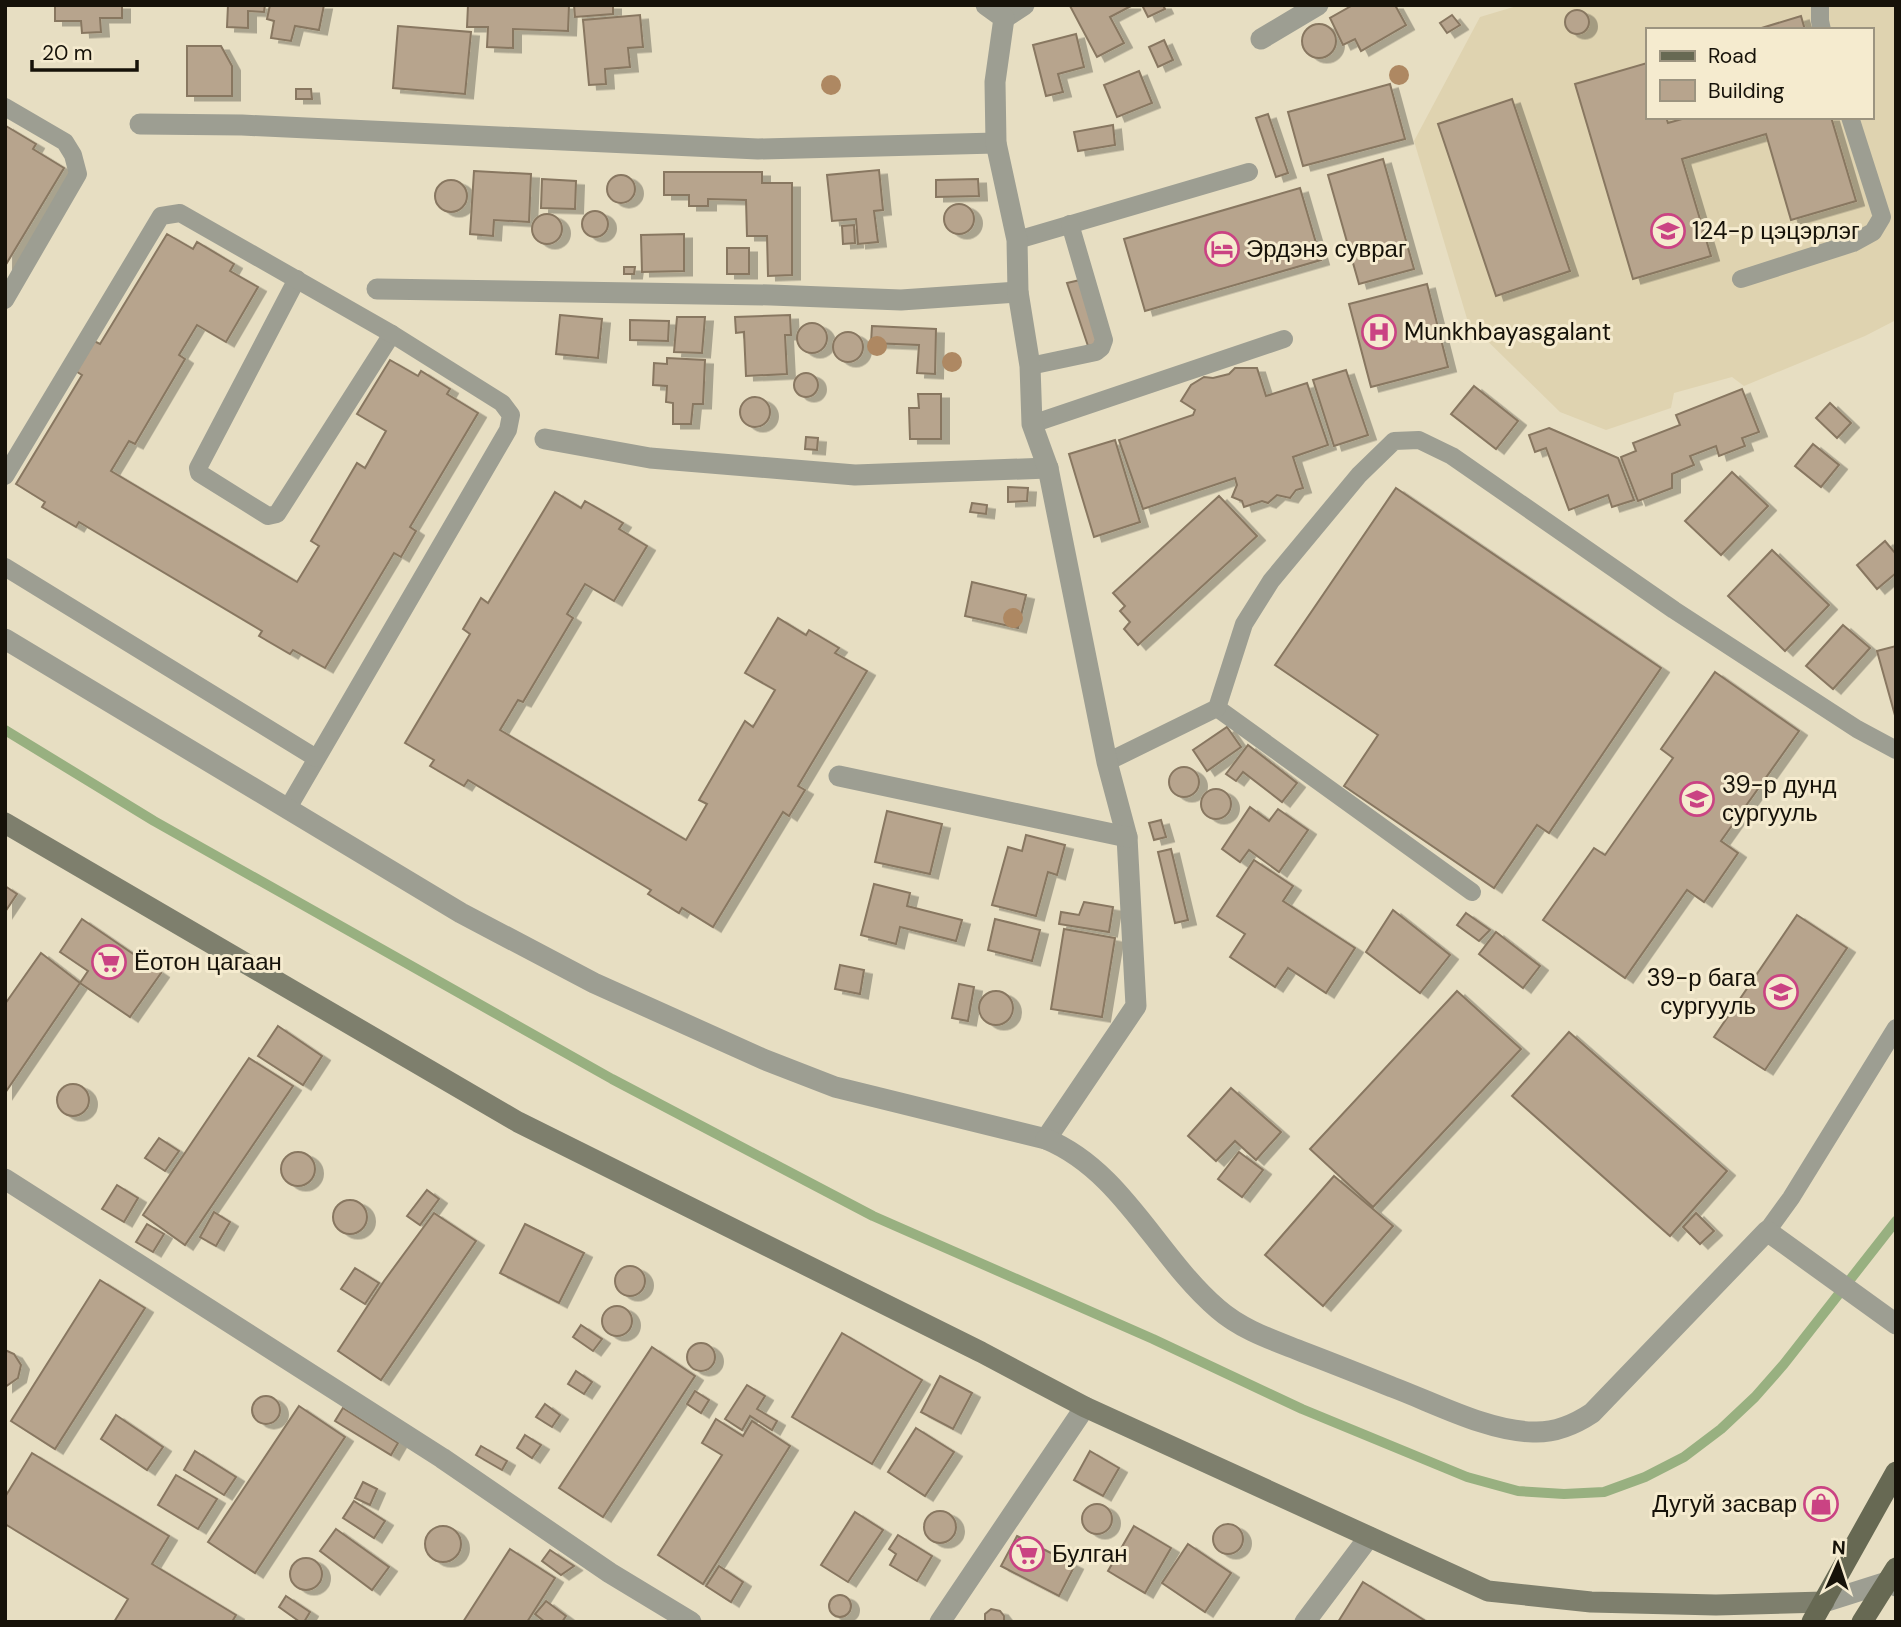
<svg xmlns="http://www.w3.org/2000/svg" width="1901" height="1627" font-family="'DM Sans',sans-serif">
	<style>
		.built { fill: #dfd3b0; fill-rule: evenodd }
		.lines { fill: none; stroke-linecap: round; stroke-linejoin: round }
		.stream { stroke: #98b080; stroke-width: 10 }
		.building { fill: #b7a48d; stroke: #887761; stroke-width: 2; filter: url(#shadow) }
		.lane { stroke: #9d9e92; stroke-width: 18 }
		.street { stroke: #9d9e92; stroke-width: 21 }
		.secondary { stroke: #7e7f6d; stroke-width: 21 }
		.primary { stroke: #676953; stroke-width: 21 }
		.tree { fill: #ae8862 }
		.labels { text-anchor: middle; stroke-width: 6; stroke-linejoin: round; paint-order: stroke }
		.poi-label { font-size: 24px; fill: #161209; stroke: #f5ebcf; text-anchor: start }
	</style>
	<defs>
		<filter id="shadow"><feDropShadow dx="8" dy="4.5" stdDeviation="0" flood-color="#0004"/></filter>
	</defs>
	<rect width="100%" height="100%" fill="#e7dec2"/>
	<path class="built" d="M1520 5H1896V320L1865 336 1744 386 1732 377 1674 393 1671 408 1606 430 1560 412 1468 322 1414 141 1480 17ZM1647 30H1871V117H1647Z"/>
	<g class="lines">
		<polyline class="stream" points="5,730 154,821 612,1079 873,1216 1153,1339 1302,1409 1467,1477 1518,1491 1564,1494 1604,1492 1645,1477 1684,1457 1721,1429 1755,1397 1784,1364 1896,1221"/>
	</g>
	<g class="building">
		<polygon points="55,5 122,5 122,18 100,18 101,32 82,33 81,21 55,21"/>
		<polygon points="228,5 265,5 264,12 248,11 248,28 227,27"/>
		<polygon points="270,5 324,5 319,30 295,26 291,41 271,38 274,21 267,19"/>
		<polygon points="468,5 569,5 568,31 513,29 513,48 487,47 488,27 467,27"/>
		<polygon points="574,5 613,5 613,14 575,17"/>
		<polygon points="1072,5 1133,5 1110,17 1124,43 1097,57 1070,6"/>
		<polygon points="1142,5 1163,5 1165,9 1148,17"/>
		<polygon points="1353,5 1395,5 1406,25 1361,51 1355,39 1343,45 1330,18"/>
		<circle cx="1577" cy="22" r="12"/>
		<polygon points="640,15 643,47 628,48 630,67 605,69 606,84 589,85 583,20"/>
		<polygon points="1452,15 1460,25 1447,33 1440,23"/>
		<polygon points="1801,16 1805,30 1755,30"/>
		<circle cx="1319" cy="41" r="17"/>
		<polygon points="398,26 471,32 465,94 393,88"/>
		<polygon points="1076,34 1084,67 1058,74 1063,92 1046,96 1033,45"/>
		<polygon points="1164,40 1173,60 1158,67 1149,47"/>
		<polygon points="187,46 221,46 232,66 232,96 187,96"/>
		<polygon points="1647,63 1647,117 1666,117 1668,123 1689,117 1831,117 1856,201 1791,220 1766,134 1682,159 1711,256 1633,279 1575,84"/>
		<polygon points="1139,71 1152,103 1117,117 1104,85"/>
		<polygon points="1390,84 1405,139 1303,166 1288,112"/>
		<polygon points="296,89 311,89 312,99 296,99"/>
		<polygon points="1512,99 1570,271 1496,296 1438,124"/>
		<polygon points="1268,114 1288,173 1276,177 1256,118"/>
		<polygon points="1113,125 1115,145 1078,151 1074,132"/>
		<polygon points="6,126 36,144 33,149 64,168 5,266"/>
		<polygon points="1383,159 1414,269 1359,284 1328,175"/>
		<polygon points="879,170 883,210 874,211 878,242 858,244 856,219 832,221 827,175"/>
		<polygon points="474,171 531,174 529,222 494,220 493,236 470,234"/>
		<polygon points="664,172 762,172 762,183 792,183 792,275 768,276 767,236 747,236 746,200 708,199 708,206 689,206 689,195 664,195"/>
		<circle cx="621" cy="189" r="14"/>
		<polygon points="542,179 576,181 575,209 541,208"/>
		<polygon points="978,179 979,196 936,197 936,180"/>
		<circle cx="451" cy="196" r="16"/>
		<polygon points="1300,188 1321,260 1145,311 1124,239"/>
		<circle cx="959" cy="219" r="15"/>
		<circle cx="595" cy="224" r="13"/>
		<circle cx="547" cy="229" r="15"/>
		<polygon points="854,225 855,243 843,244 842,226"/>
		<polygon points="167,234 193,249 197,242 234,264 230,271 258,287 226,342 197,325 179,355 185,359 135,444 129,441 111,471 297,582 319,546 311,541 357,463 365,468 386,431 357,414 390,360 418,376 421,371 450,389 447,394 478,413 410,527 416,531 401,557 394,553 325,668 293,650 290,654 259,636 262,631 79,522 76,527 42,507 45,502 16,484 82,375 74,370 92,340 100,344"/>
		<polygon points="684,234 684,271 642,272 641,235"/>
		<rect x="727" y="248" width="22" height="26"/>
		<polygon points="624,267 635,267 634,274 624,274"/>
		<polygon points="1080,280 1101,344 1088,346 1067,283"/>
		<polygon points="1427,284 1448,367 1371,387 1349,304"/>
		<polygon points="560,315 602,319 598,358 556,354"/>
		<polygon points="790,315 791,335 785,335 787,374 746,376 744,332 736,333 735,317"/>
		<polygon points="677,317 705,317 702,353 674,352"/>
		<polygon points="630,320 669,321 668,341 630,340"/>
		<circle cx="812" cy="338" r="15"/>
		<polygon points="872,326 936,329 935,374 917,373 919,345 871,343"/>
		<circle cx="848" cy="347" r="15"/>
		<polygon points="667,358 705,360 703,404 693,404 691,424 673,424 673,403 666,402 667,386 653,385 654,363 667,364"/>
		<polygon points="1235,368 1257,368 1266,396 1307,383 1328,445 1293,457 1303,488 1296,490 1290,498 1277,495 1268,503 1262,501 1244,507 1242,501 1232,497 1237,485 1235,478 1143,509 1119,440 1193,415 1195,410 1181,401 1191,385 1204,377 1213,378 1229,374"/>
		<polygon points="1346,370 1368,435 1334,446 1313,380"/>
		<circle cx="806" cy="385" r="12"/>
		<polygon points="1474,386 1518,421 1496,449 1451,414"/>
		<polygon points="1742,389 1759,432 1742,438 1745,446 1719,456 1716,446 1690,456 1694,465 1672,474 1672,488 1638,501 1621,457 1636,451 1633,443 1680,425 1676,415"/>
		<polygon points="918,394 941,394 941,439 910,439 909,408 919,408"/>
		<circle cx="755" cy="412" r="15"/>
		<polygon points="1830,403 1851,423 1837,438 1816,418"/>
		<polygon points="1549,428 1618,458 1634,500 1612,507 1608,495 1569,510 1546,448 1535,452 1529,435"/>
		<polygon points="806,437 818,438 817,450 805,449"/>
		<polygon points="1115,440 1140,522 1094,537 1069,454"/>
		<polygon points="1813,444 1839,465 1821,487 1795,466"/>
		<polygon points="1732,472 1768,506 1721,555 1685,521"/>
		<polygon points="1008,487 1028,488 1027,501 1008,502"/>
		<polygon points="1396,488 1661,668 1549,833 1537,825 1494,888 1344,786 1378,735 1275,665"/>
		<polygon points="555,492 581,508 585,501 623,523 619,529 647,546 614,601 585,584 567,614 573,618 523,702 518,700 500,730 686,840 707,804 699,800 745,721 753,727 775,690 745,673 778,618 806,635 809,630 839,648 835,653 867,671 798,786 805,790 789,816 783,812 713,927 682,908 679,913 648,894 651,890 468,780 464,786 430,766 434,760 405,743 470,634 463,629 481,598 488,603"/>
		<polygon points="1219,496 1257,536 1138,645 1124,629 1130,622 1120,611 1125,606 1113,593"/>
		<polygon points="972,503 987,505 986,514 970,512"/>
		<polygon points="1885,541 1896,554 1896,573 1877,589 1857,565"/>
		<polygon points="1772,550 1829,605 1785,651 1728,596"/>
		<polygon points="972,582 1026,595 1018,628 965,616"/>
		<polygon points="1843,625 1870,648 1833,689 1806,666"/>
		<polygon points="1896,646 1896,719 1877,651"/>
		<polygon points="1715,672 1799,731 1721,841 1738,853 1704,902 1687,890 1625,978 1543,920 1594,848 1605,855 1673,758 1661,749"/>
		<polygon points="1227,727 1241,747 1207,771 1193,750"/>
		<polygon points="1248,745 1297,783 1282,802 1243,772 1236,781 1226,774"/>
		<circle cx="1184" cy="782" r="15"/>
		<circle cx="1216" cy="804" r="15"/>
		<polygon points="1250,807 1269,821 1278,809 1308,830 1279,872 1249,850 1240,862 1222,849"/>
		<polygon points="887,811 942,824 930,874 875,862"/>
		<polygon points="1161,820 1166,837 1154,840 1149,823"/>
		<polygon points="1026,835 1065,845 1057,875 1048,872 1036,916 992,905 1008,847 1022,851"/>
		<polygon points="1171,849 1188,920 1175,923 1158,852"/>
		<polygon points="1254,860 1293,886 1283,901 1355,948 1326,993 1288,968 1275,987 1230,957 1245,934 1217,916"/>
		<polygon points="874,884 910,893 907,906 962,920 956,941 900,927 896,944 861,935"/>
		<polygon points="5,886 17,894 5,912"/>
		<polygon points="1084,902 1113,907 1109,932 1059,924 1061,912 1079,915"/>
		<polygon points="1393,910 1450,955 1420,993 1366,952"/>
		<polygon points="1466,913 1490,930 1479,941 1457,925"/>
		<polygon points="1797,915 1847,948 1765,1070 1714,1037"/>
		<polygon points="82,919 161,973 130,1017 80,983 88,971 60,952"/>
		<polygon points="995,919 1040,930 1032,961 988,950"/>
		<polygon points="1064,929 1115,938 1102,1017 1051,1009"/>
		<polygon points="1496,932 1540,966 1523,988 1479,954"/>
		<polygon points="41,953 80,983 5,1093 5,1004"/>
		<polygon points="840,965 864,970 860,994 835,989"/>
		<polygon points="959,984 974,987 968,1021 952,1018"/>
		<polygon points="1457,991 1521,1049 1373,1207 1310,1149"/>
		<circle cx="996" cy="1008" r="17"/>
		<polygon points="278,1026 322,1056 303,1085 258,1056"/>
		<polygon points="1569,1032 1727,1171 1670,1236 1512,1096"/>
		<polygon points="249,1058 293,1086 185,1245 143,1215"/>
		<circle cx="73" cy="1100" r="16"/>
		<polygon points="1231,1088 1281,1132 1256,1160 1235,1141 1216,1161 1188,1136"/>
		<polygon points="159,1138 179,1151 165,1171 145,1158"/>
		<polygon points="1239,1152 1263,1170 1242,1197 1218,1179"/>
		<circle cx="298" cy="1169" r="17"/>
		<polygon points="1334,1176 1393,1226 1323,1306 1265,1255"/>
		<polygon points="117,1185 138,1198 124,1222 102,1209"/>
		<polygon points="427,1190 439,1199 420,1225 407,1216"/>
		<circle cx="350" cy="1217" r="17"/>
		<polygon points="214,1212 230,1222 216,1246 200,1237"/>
		<polygon points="434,1213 476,1241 381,1380 338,1351 384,1281"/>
		<polygon points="1696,1213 1714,1231 1700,1244 1683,1227"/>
		<polygon points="147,1224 164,1234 153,1252 136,1242"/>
		<polygon points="525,1224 584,1253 559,1303 500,1273"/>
		<circle cx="630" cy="1281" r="15"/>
		<polygon points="355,1268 379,1283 365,1304 341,1289"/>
		<polygon points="100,1280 145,1308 55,1449 11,1421"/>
		<circle cx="617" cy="1321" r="15"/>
		<polygon points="581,1325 602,1339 593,1351 573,1337"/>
		<polygon points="842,1333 922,1380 872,1464 792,1417"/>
		<circle cx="701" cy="1357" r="14"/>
		<polygon points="652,1347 695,1376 603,1517 559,1488"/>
		<polygon points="5,1350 14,1354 21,1365 18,1378 5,1387"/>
		<polygon points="576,1371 592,1382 584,1394 568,1384"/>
		<polygon points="940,1376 972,1393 953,1429 921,1412"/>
		<polygon points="747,1385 765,1396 757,1409 777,1421 772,1430 750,1416 742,1430 725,1419"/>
		<polygon points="695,1391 709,1400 701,1413 687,1404"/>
		<circle cx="266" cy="1410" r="14"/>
		<polygon points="545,1404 560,1415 552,1427 536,1417"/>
		<polygon points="299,1406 345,1437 255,1573 208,1542"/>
		<polygon points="343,1408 398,1443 391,1455 335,1421"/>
		<polygon points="116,1415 163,1447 147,1470 101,1439"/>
		<polygon points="716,1419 743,1436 752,1421 790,1446 703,1584 658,1555 722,1455 702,1443"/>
		<polygon points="916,1428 954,1452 925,1496 888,1472"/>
		<polygon points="525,1435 541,1445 532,1458 517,1448"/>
		<polygon points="481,1446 507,1461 502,1470 476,1455"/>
		<polygon points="195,1451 236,1477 224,1495 184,1470"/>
		<polygon points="1090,1451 1119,1468 1103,1496 1074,1480"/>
		<polygon points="32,1453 169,1536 152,1564 236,1615 232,1622 114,1622 128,1599 5,1524 5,1497"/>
		<polygon points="176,1475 217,1499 198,1529 158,1505"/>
		<polygon points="363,1482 377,1489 370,1505 355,1498"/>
		<polygon points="354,1501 385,1521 374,1538 343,1518"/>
		<circle cx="1097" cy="1519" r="15"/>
		<circle cx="940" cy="1527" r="16"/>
		<polygon points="855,1512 883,1530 848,1582 821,1565"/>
		<circle cx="1228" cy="1539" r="15"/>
		<polygon points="1134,1526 1171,1548 1145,1593 1108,1571"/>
		<circle cx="443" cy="1544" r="18"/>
		<polygon points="336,1529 389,1567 372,1590 320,1551"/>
		<polygon points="898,1535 932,1556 917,1581 890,1565 896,1554 889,1549"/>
		<polygon points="1017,1536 1075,1565 1059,1596 1001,1566"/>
		<polygon points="1188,1544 1231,1573 1205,1612 1162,1583"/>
		<polygon points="510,1549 555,1578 527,1622 463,1622"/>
		<polygon points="550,1550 574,1566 561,1575 542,1561"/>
		<circle cx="306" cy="1574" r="16"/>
		<polygon points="719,1566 743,1582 731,1602 706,1586"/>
		<polygon points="1363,1582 1427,1622 1338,1622"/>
		<circle cx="840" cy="1606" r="11"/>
		<polygon points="286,1596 310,1612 304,1622 300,1622 279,1607"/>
		<polygon points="546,1601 566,1616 562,1622 545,1622 535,1614"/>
		<polygon points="991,1609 1000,1611 1004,1616 1004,1622 985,1622 985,1614"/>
	</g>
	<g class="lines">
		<g class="lane">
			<polyline points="1820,5 1820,21 1822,30"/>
			<polyline points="5,107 65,142 73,155 78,174 5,300"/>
			<polyline points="1017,240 1249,172"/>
			<polyline points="297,279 198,468 199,473 268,516 277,514 392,334"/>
			<polyline points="1741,279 1853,243 1873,232 1882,217 1850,117"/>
			<polyline points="1030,366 1096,352 1101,348 1104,340 1070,224"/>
			<polyline points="1032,424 1284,339"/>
			<polyline points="5,476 161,216 180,213 392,334 502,403 511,415 508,430 288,808"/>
			<polyline points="5,567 316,758"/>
			<polyline points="1217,708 1472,892"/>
			<polyline points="1107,762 1217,708 1244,624 1271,581 1359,475 1394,441 1419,440 1452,456 1674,610 1857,729 1896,750"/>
			<polyline points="1767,1231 1791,1198 1896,1028"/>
		</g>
		<g class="street">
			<polyline points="1004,18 1024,5"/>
			<polyline points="1261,39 1318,5"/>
			<polyline points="140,124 242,125 758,149 996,143"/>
			<polyline points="377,289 771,295 901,300 1018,292"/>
			<polyline points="545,439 650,458 855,475 1048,468"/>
			<polyline points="5,639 461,913 594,983 763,1059 835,1087 1046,1139 1136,1006 1127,837 1107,762 1048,468 1032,424 1030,366 1018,292 1017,240 996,143 995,82 1004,18 986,5"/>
			<polyline points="839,776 1127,837"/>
			<path d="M1046 1139C1123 1171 1157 1257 1218 1309 1242 1330 1273 1340 1303 1352 1332 1363 1362 1375 1392 1387 1435 1403 1487 1431 1533 1432 1555 1433 1574 1425 1592 1413L1767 1231 1896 1324"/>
			<polyline points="5,1179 442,1458 610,1573 691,1622"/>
			<polyline points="1824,1602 1887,1582 1896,1586"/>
			<polyline points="940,1622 1085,1407"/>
			<polyline points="1305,1622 1369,1537"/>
		</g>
		<polyline class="secondary" points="5,823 518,1122 981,1352 1085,1407 1488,1591 1591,1602 1716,1605 1824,1602"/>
		<g class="primary">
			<polyline points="1812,1622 1896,1472"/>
			<polyline points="1862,1622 1896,1568"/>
		</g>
	</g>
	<g class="tree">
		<circle cx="1399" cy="75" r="10"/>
		<circle cx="831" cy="85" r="10"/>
		<circle cx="877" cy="346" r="10"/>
		<circle cx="952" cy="362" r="10"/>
		<circle cx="1013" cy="618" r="10"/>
	</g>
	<defs>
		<g id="school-ring" transform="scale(1.75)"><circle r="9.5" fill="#f5ebcf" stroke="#ca4383" stroke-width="1.5"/><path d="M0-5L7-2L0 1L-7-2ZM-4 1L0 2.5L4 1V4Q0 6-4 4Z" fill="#ca4383"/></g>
		<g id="hotel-ring" transform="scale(1.75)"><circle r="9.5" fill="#f5ebcf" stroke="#ca4383" stroke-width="1.5"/><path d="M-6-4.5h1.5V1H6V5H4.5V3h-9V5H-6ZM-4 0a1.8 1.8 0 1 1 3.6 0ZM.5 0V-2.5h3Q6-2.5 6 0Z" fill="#ca4383"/></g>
		<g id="hospital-ring" transform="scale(1.75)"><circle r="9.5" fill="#f5ebcf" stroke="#ca4383" stroke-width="1.5"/><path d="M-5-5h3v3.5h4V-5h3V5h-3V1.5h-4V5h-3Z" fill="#ca4383"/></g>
		<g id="supermarket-ring" transform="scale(1.75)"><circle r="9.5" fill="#f5ebcf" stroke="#ca4383" stroke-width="1.5"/><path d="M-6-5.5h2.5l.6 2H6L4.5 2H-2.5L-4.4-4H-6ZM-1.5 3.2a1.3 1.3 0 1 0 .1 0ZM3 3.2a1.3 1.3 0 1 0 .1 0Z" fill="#ca4383"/></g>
		<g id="shop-ring" transform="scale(1.75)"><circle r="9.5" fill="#f5ebcf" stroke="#ca4383" stroke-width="1.5"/><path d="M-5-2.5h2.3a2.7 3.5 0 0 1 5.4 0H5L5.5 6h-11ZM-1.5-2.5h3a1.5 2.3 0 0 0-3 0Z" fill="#ca4383"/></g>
	</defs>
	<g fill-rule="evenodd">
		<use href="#school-ring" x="1668" y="231"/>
		<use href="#hotel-ring" x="1222" y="249"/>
		<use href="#hospital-ring" x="1379" y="332"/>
		<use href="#school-ring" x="1697" y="799"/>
		<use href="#supermarket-ring" x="109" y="962"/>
		<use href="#school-ring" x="1781" y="992"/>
		<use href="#shop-ring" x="1821" y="1504"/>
		<use href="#supermarket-ring" x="1027" y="1554"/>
	</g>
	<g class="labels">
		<g class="poi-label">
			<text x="1692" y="239">124-р цэцэрлэг</text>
			<text x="1246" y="257">Эрдэнэ сувраг</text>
			<text x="1404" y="340">Munkhbayasgalant</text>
			<text x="1722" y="793">39-р дунд<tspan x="1722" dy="28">сургууль</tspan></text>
			<text x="134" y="970">Ёотон цагаан</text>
			<text x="1756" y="986" text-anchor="end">39-р бага<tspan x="1756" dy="28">сургууль</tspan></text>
			<text x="1797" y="1512" text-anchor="end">Дугуй засвар</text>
			<text x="1052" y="1562">Булган</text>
		</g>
	</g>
	<rect width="1901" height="1627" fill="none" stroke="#161209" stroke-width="14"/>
	<rect x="1646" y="28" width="228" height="91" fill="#f5ebcf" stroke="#9c9480" stroke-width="2"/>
	<rect x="1660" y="51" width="35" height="10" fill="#676953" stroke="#9c9480" stroke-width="2"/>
	<text x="1708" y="63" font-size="21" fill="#161209">Road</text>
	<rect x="1660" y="80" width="35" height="21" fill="#b7a48d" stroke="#9c9480" stroke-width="2"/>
	<text x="1708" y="98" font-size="21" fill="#161209">Building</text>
	<g transform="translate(1838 1564) rotate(3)" stroke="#f5ebcf" stroke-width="5" paint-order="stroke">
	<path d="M0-5L12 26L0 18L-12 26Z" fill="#161209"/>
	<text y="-10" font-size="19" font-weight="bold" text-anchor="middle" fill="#161209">N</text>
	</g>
	<path d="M32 60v10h105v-10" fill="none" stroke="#161209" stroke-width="3.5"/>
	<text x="42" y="60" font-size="21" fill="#161209" stroke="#f5ebcf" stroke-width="5" paint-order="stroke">20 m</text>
</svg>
